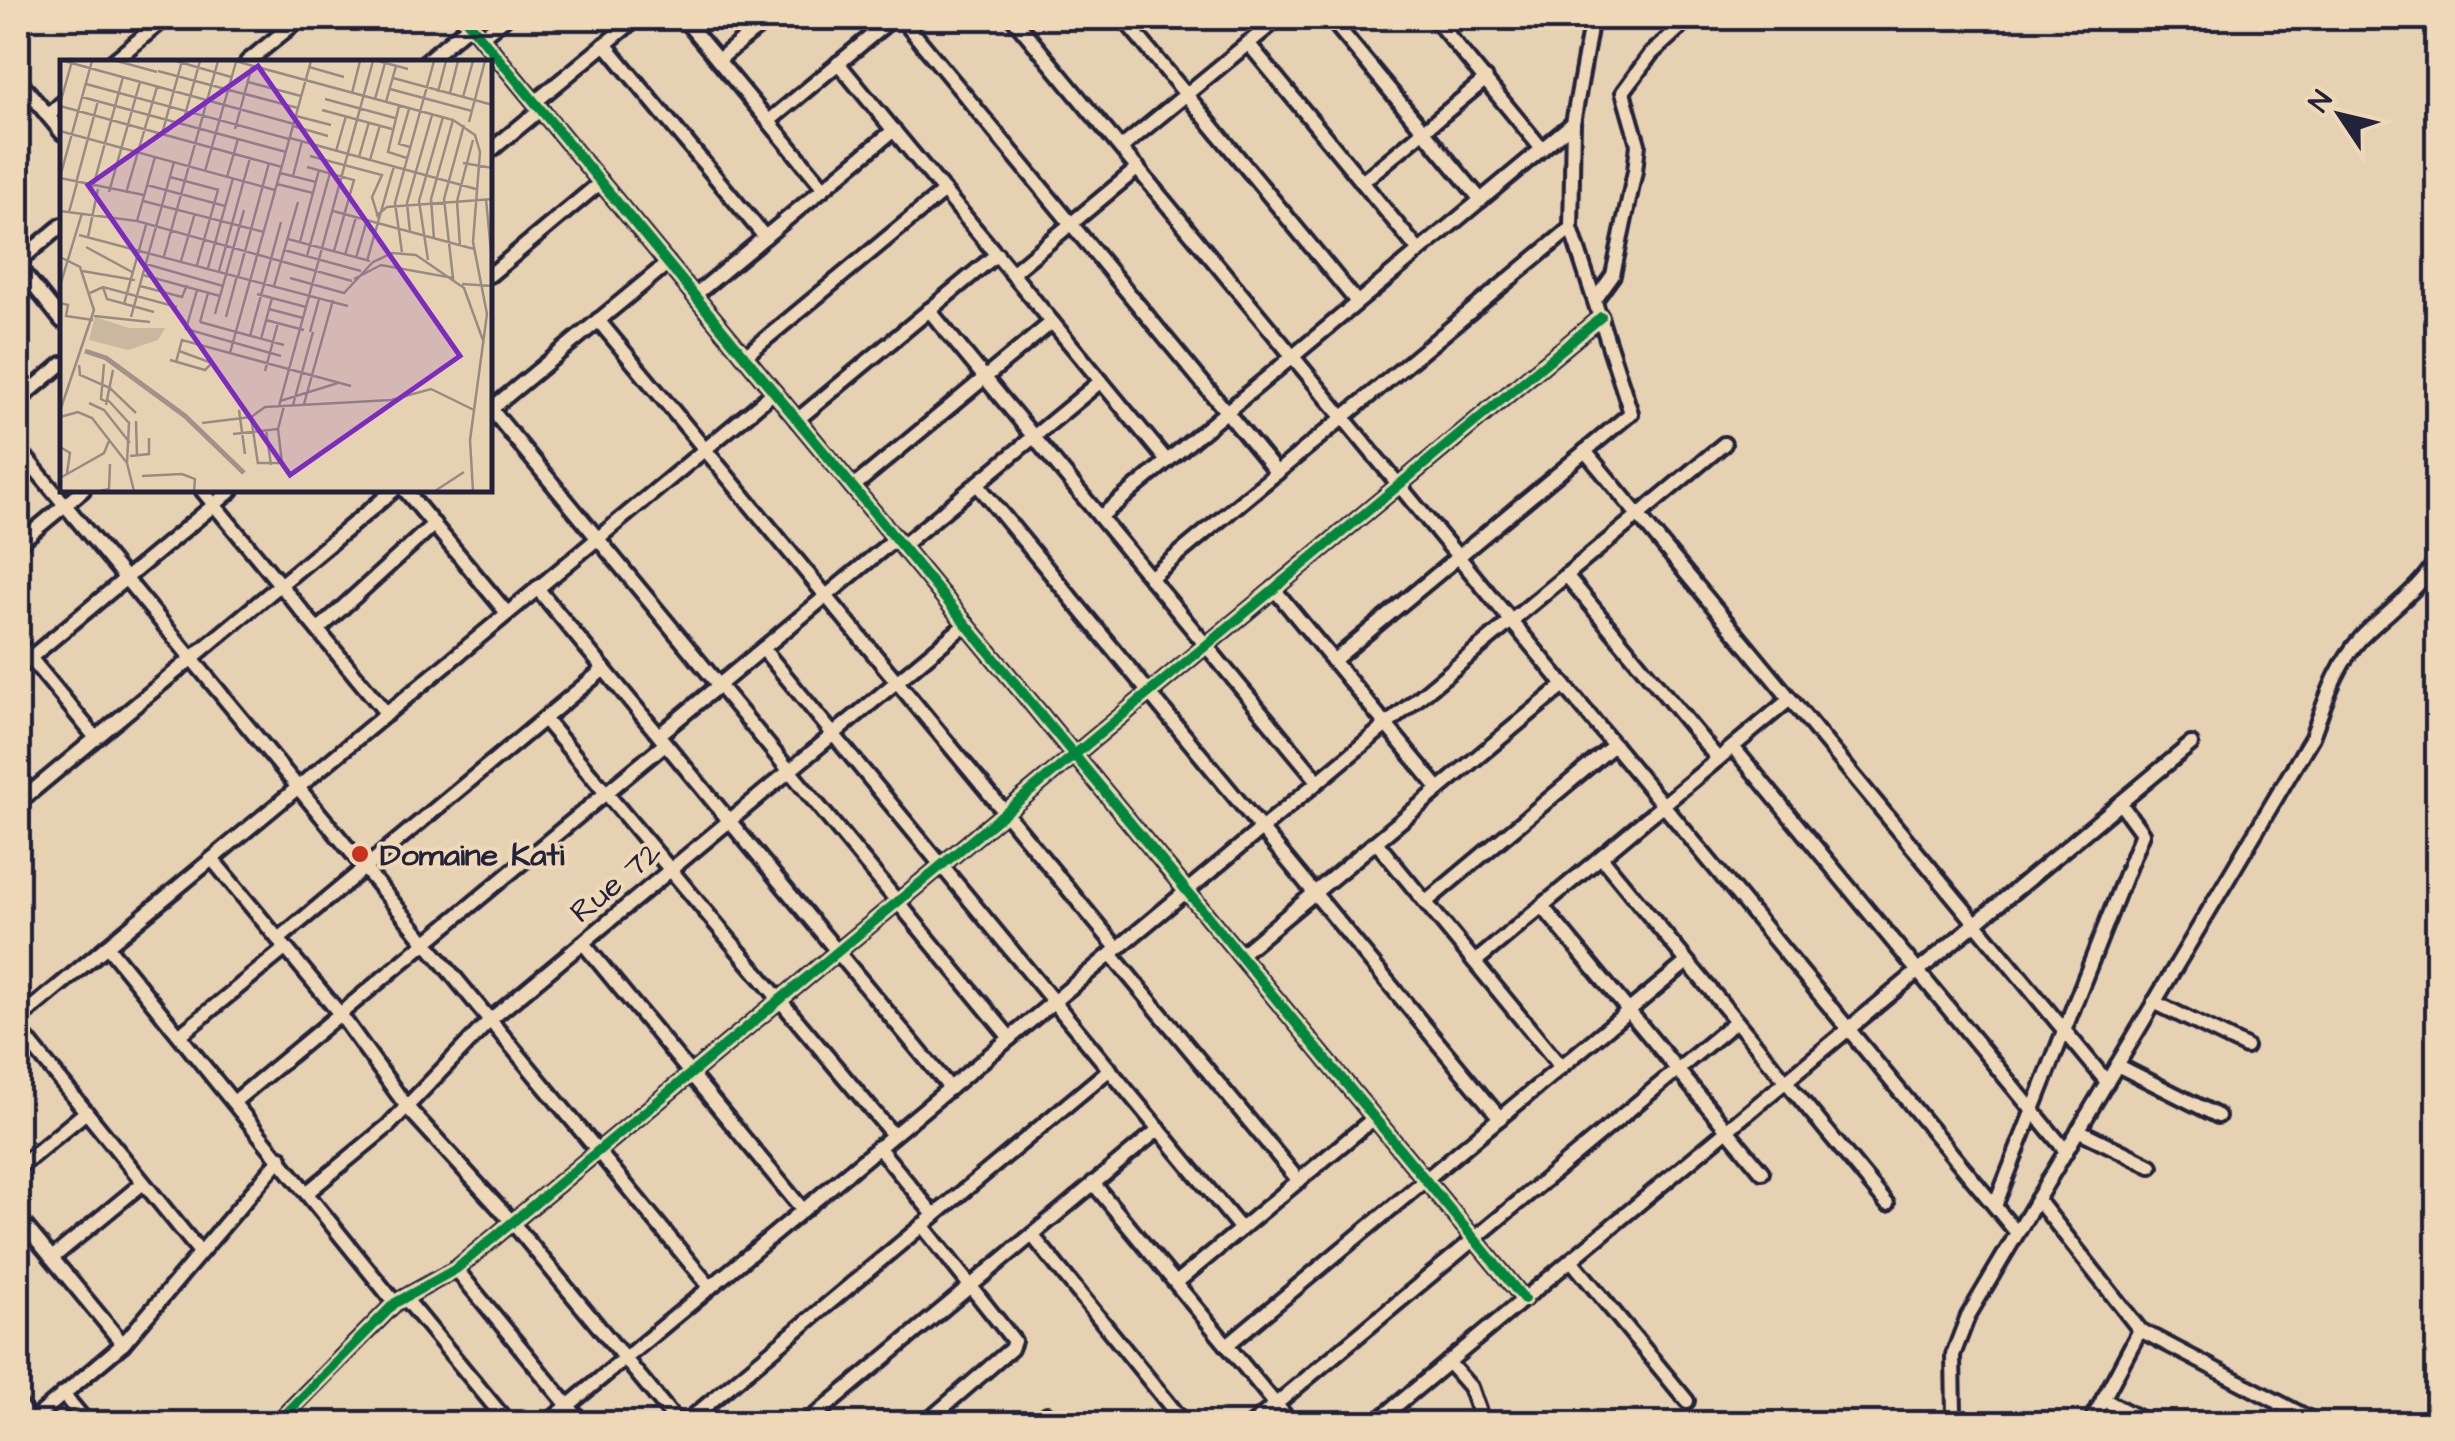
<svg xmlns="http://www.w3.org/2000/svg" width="2455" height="1441" font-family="'Architects Daughter',sans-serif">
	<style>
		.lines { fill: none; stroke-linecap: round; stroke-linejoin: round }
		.minor-casing { stroke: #22223b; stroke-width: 20 }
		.minor { stroke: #eed8b7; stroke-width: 12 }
		.cycleway-casing { stroke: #eed8b7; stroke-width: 16 }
		.cycleway { stroke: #00873e; stroke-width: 10 }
		.poi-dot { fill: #c8321e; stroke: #eed8b7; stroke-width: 4 }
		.labels { text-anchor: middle; stroke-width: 8; stroke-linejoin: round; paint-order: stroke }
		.poi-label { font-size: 32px; font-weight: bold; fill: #22223b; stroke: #eed8b7; text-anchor: start }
		.street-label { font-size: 32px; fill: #22223b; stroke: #eed8b7 }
		.inset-river { fill: none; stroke: #a09288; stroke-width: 5 }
		.inset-road { fill: none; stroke: #988b82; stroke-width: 2.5 }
		.view { fill: #7b2cbf; fill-opacity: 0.15; stroke: #7b2cbf; stroke-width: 5 }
		.inset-edge { fill: none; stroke: #22223b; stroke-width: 5 }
	</style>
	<rect width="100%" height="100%" fill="#e6d1b2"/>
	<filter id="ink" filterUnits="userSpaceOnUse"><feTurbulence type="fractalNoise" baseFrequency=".01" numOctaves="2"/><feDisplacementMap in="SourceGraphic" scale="20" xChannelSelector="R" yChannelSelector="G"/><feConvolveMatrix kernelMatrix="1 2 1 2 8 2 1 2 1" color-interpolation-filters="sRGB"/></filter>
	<g filter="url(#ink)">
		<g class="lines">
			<g class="minor-casing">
				<g id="minor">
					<polyline points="465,18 1524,1299"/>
					<polyline points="683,18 824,188"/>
					<polyline points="901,18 1277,473"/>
					<polyline points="1013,18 2017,1233"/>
					<polyline points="1123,18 1357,302"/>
					<polyline points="1330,18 1481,200"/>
					<polyline points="1434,18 1542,149"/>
					<polyline points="481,37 505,18"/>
					<polyline points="1248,43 1419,251"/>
					<polyline points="605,44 765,237"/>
					<polyline points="718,60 770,18"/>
					<polyline points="112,62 166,18"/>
					<polyline points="247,62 301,18"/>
					<polyline points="425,62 471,24"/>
					<polyline points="838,63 1167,461"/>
					<polyline points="18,79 62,133"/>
					<polyline points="535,102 637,18"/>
					<polyline points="48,116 62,103"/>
					<polyline points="769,121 893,18"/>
					<polyline points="1121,148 1279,18"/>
					<polyline points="490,151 541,109"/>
					<polyline points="1362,182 1486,79"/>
					<polyline points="18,262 62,225"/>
					<polyline points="18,266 62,321"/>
					<polyline points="1012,273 1138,168"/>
					<polyline points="490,275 601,182"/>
					<polyline points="695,295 894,130"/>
					<polyline points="1595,300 1613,275 1635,171 1638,144 1623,92 1651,54 1690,18"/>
					<polyline points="929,310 1318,781"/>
					<polyline points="598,320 1117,948"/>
					<polyline points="745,356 944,191"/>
					<polyline points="18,401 62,364"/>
					<polyline points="490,408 1010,1038"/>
					<polyline points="490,410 668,263"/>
					<polyline points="797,420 997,254"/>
					<polyline points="18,448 710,1287"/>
					<polyline points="1585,451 2107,1082"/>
					<polyline points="977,484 1500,1118"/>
					<polyline points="853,487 1052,322"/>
					<polyline points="202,490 387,714"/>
					<polyline points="405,490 507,613"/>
					<polyline points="1100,517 1573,123"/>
					<polyline points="18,544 83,490"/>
					<polyline points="902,546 1101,381"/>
					<polyline points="1566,575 1718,759"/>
					<polyline points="1150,578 1571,228"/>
					<polyline points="537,588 950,1088"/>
					<polyline points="1274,589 1439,789"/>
					<polyline points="318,630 434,524"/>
					<polyline points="18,643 96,738"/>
					<polyline points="763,649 1241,1229"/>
					<polyline points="1333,661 1631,413 1571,228 1573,123 1592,18"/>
					<polyline points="18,668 232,490"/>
					<polyline points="544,719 893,1135"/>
					<polyline points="659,735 896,538"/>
					<polyline points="1733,747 2066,1151"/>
					<polyline points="18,803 394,490"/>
					<polyline points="1376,842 1561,1067"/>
					<polyline points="1601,857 1887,1204"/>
					<polyline points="212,859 340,1014 407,1107 512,1222 679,1424"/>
					<polyline points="1426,902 1614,745"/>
					<polyline points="1542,906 1762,1172"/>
					<polyline points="279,939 604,669"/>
					<polyline points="583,943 803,1210"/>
					<polyline points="107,946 395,1303"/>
					<polyline points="1111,954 1299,1181"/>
					<polyline points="1240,955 1564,685"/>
					<polyline points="1475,962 1790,699"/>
					<polyline points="2154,1002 2246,1047"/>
					<polyline points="18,1020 774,392"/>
					<polyline points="18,1028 199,1251"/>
					<polyline points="180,1035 286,948"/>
					<polyline points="2117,1065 2218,1116"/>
					<polyline points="235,1101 665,744"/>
					<polyline points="2078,1130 2151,1166"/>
					<polyline points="878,1147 934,1215"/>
					<polyline points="18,1168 86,1112"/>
					<polyline points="1093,1183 1292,1424"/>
					<polyline points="309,1191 388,1126 490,1020 966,624"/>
					<polyline points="2037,1199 2140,1330 2320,1424"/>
					<polyline points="1995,1206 2142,833 2120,803"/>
					<polyline points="18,1217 123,1344"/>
					<polyline points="922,1225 1014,1341 1011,1349 924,1424"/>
					<polyline points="1032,1235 1185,1424"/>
					<polyline points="52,1258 143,1183"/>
					<polyline points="1571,1260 1687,1401"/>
					<polyline points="456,1269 583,1424"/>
					<polyline points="1176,1283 1374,1118"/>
					<polyline points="405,1298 509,1424"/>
					<polyline points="1227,1345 1687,962"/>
					<polyline points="1448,1362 1470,1387 1483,1424"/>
					<polyline points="63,1394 88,1424"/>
					<polyline points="2103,1399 2150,1424"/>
					<polyline points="18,1404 31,1421"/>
					<polyline points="28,1424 123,1344 281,1158"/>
					<polyline points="276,1424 395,1303 456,1269 1601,317"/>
					<polyline points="546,1424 1724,444"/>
					<polyline points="684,1424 1110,1069"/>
					<polyline points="805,1424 1159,1129"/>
					<polyline points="1037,1424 1047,1414"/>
					<polyline points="1252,1424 1736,1021"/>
					<polyline points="1374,1424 2191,744"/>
					<path d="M1961 1424 1954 1415 1953 1355 1968 1316 2312 737C2325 703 2336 665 2361 638 2388 610 2419 592 2438 557"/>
					<polyline points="2090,1424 2140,1330"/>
				</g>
			</g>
			<use href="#minor" class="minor"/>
			<g class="cycleway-casing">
				<g id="cycleway">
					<polyline points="465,18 1524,1299"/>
					<polyline points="276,1424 395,1303 456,1269 1601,317"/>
				</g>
			</g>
			<use href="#cycleway" class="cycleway"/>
		</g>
	</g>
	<circle class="poi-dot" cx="360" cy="854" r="10"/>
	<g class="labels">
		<g class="poi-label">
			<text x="380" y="865">Domaine Kati</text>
		</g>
		<g class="street-label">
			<text transform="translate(615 881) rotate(-40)" y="11">Rue 72</text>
		</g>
	</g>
	<g transform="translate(60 60)">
		<rect width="432" height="432" fill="#e6d1b2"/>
		<path d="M35 257 69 268H105L98 280 68 290 29 280Z" fill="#c9b7a0"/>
		<path class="inset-river" d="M25 291 46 298 125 356 184 413"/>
		<path class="inset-road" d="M4 1 234 64M57 1 97 12M116 1 171 17M175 1 393 60 415 75 420 92 413 182 427 254 410 380 413 431M318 1 348 9M249 7 284 17M98 11 184 34M333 18 433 45M188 22 241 36M26 24 229 79M330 29 412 51M378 32 386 1M292 33 300 1M390 33 398 1M185 34 238 48M22 37 226 92M403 37 413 1M265 39 335 58M315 39 325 3M326 42 336 6M0 44 12 1M0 46 222 107M339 46 328 92 347 98M349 49 339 84 350 87M262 50 332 69M125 55 140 1M236 56 271 65M409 62 425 1M233 66 268 76M175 69 192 6M0 71 215 130M102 74 122 1M230 78 416 129M276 91 286 56M250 96 322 115 312 137 319 160M299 97 309 62M310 100 320 65M403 103 433 108M247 107 294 120 274 191M145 111 176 2M220 113 256 122M233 116 242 81M0 117 32 1M110 117 159 130M167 117 178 79M0 118 84 135M16 123 38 41M217 124 253 133M87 125 165 146M33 127 63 17M49 132 80 22M66 133 97 27M426 139 433 213M83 141 204 172M0 151 77 161 292 221M273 151 414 189M9 152 17 123M316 156 327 147 433 139M77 161 95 97M350 172 347 143 372 55M19 175 288 246M28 177 38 129M228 179 310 201M374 179 371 139 393 60M240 182 259 110M400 186 397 141 413 80M26 187 72 212M224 190 301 211M342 192 335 143 374 1M285 195 296 157M104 196 158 1M247 196 270 113M0 197 20 207 34 250 0 351M296 198 307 160M368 200 359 141 383 57M121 201 135 153M307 201 334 106M86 204 163 226M137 205 158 130M148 208 173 118M22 211 75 220M159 211 190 98M83 215 160 236M178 217 209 103M230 218 284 233 313 202 332 193 356 195 404 228 424 283M294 219 321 205 393 218 384 139 404 65M402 224 433 226M0 226 22 153M80 226 122 237 127 225M214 226 238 142M43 227 47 239 94 252M137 230 126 269 221 296M30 233 43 227 117 247M197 234 246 247M0 243 8 245 6 256 33 260M64 244 86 165M209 249 243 258M155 254 184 150M34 256 90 262M71 257 114 102M166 257 177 216M206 260 244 270M140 262 224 285M140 262 148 233M250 272 259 239M190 276 221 162M201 279 212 238M170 293 251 1M110 300 145 310 152 303 119 291M116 302 122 280 291 326M44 304 41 339 47 342M19 305 20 315 50 328 76 353M205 311 218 263M48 340 69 363 67 403M220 341 278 323M29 343 44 350 70 383M244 344 273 240M46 345 53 310M233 345 253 272M219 346 313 1M179 350 185 394M0 357 18 352 32 358 67 403 74 431M191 357 198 404M76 361 77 396M142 363 191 357 205 347 331 340 371 329 414 350M206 370 211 405M173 374 218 369M0 387 10 393 7 413M70 396 89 394V378M197 403H222L218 369 224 346M82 416 122 414 135 419 134 431M0 418 44 393 49 381M40 431 49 429 50 404M375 431 404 412"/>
		<path class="view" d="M198 6 400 296 230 415 28 125Z"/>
		<rect width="432" height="432" class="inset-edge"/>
	</g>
	<rect width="2455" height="1441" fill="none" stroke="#eed8b7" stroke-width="60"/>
	<rect x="30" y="30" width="2395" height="1381" fill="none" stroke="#22223b" stroke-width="4" filter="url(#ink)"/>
	<g transform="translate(2340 115) rotate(305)" stroke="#eed8b7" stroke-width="8" paint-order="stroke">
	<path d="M0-8L18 38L0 25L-18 38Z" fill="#22223b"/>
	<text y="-15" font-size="28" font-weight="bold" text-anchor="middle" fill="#22223b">N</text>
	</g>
</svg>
